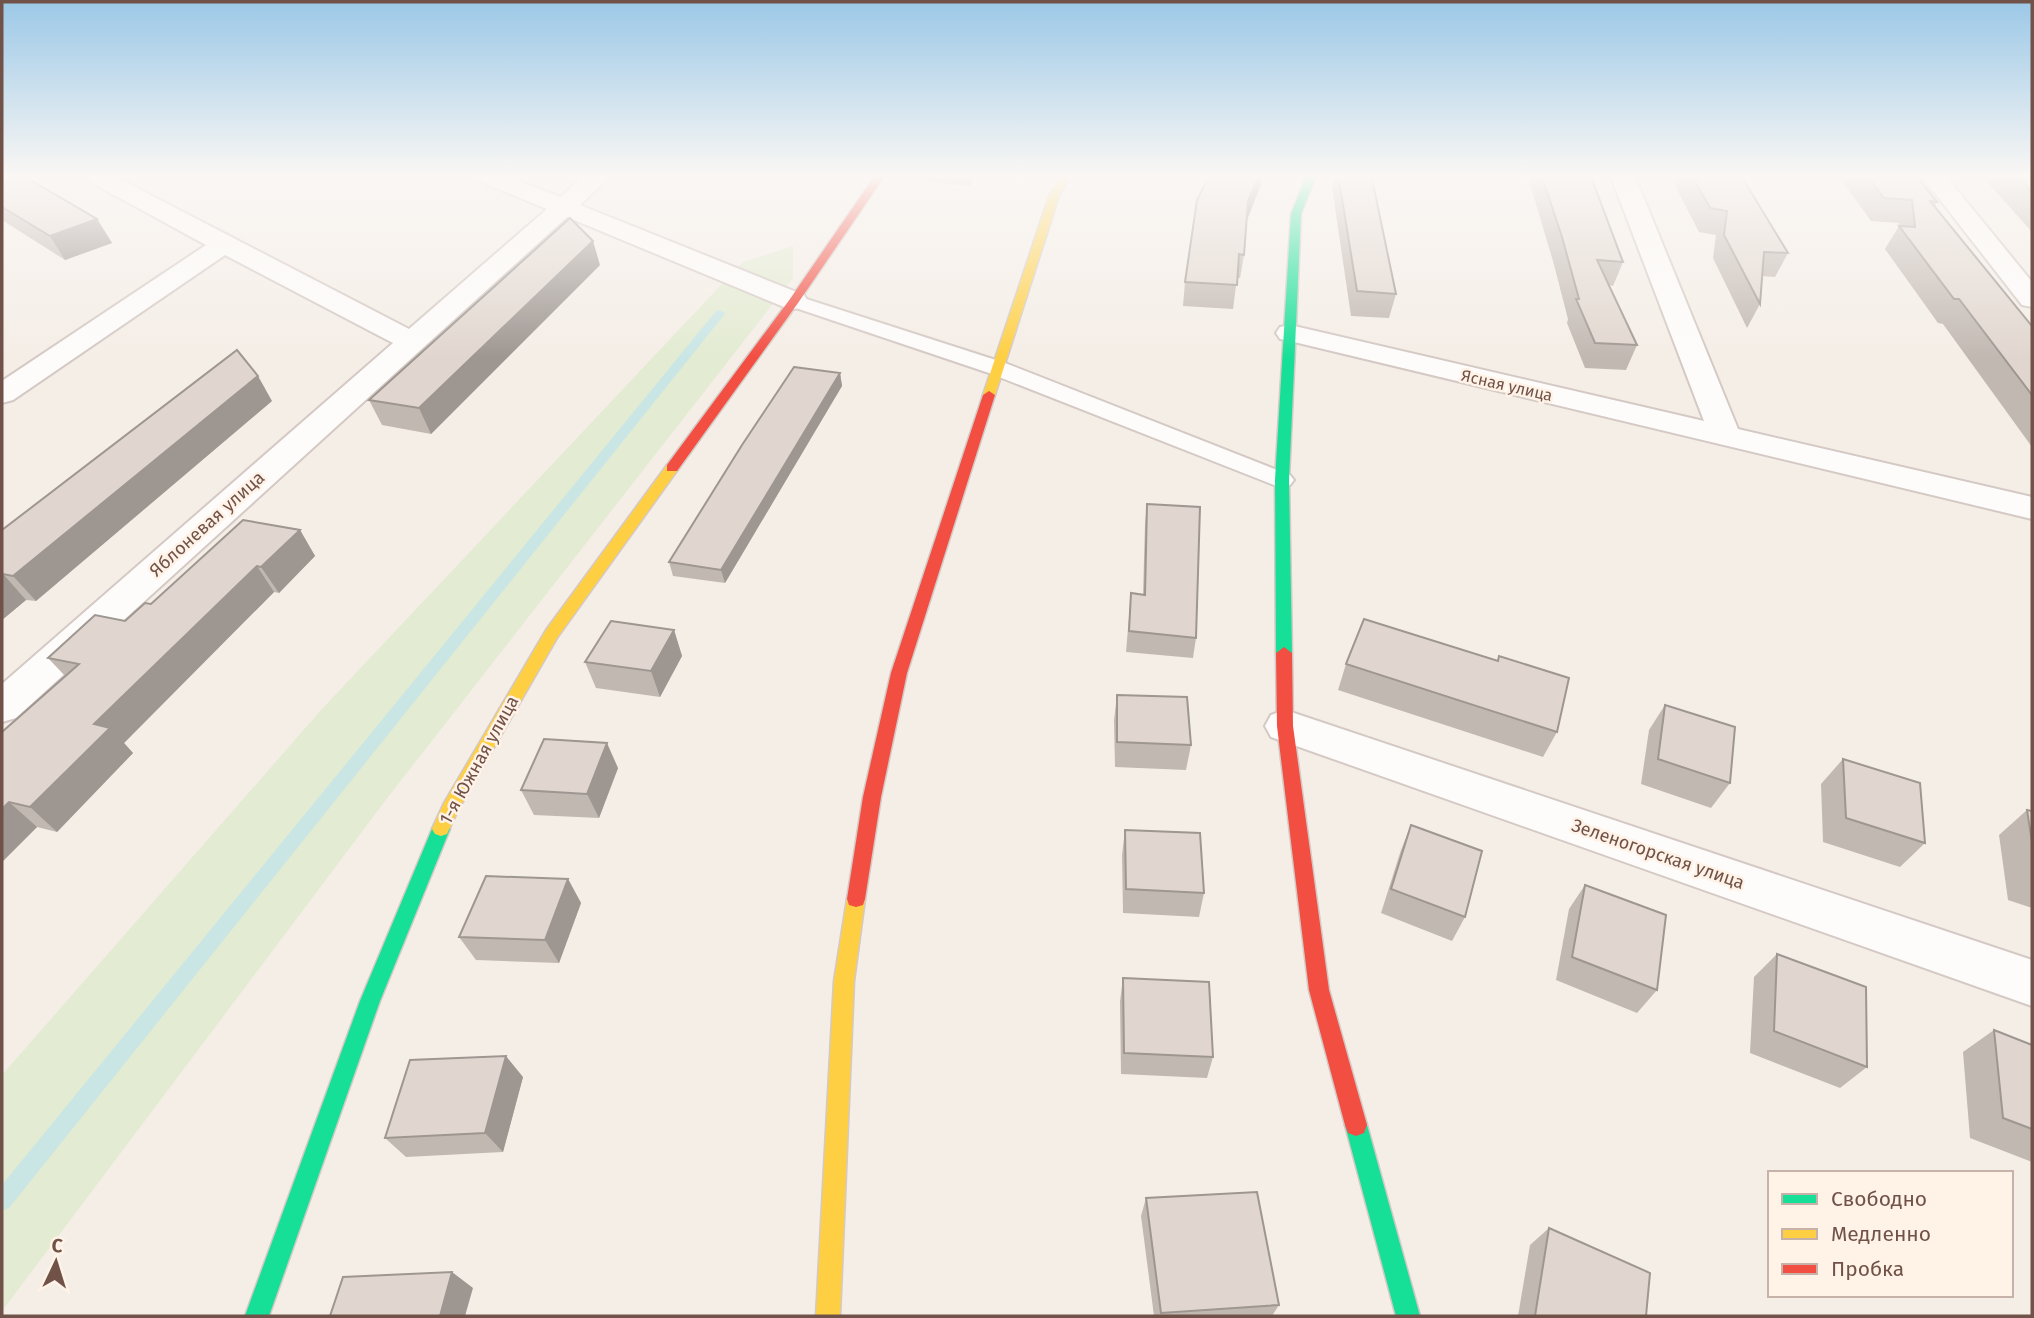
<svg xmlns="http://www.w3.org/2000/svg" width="2034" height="1318" font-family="'Fira Sans',sans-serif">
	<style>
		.green { fill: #e3ebd2 }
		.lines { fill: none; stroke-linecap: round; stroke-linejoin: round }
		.stream { fill: #c9e6e5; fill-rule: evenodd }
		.lane-casing { stroke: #d4c9c4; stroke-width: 4 }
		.street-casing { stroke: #d4c9c4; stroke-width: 4 }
		.fast-casing { stroke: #d4c9c4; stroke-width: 3 }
		.slow-casing { stroke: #d4c9c4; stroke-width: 3 }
		.jam-casing { stroke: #d4c9c4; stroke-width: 3 }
		.lane { fill: #fefcfb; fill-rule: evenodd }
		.street { fill: #fefcfb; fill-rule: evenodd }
		.fast { fill: #16e098; fill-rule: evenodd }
		.slow { fill: #ffcf43; fill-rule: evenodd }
		.jam { fill: #f24e42; fill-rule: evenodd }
		.wall { fill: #c2b8b2 }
		.shaded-wall { fill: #9e9691 }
		.building { fill: #e1d6cf; stroke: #9e9691; stroke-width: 2 }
		.labels { text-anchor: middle; stroke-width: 5; stroke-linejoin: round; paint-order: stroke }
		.far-street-label { font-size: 16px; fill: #715249; stroke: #fff2e7 }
		.street-label { font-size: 18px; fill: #715249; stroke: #fff2e7 }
	</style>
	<rect width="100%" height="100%" fill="#f5eee7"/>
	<polygon class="green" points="793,246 793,278 385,801 2,1311 2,1075 321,710 703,304 743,262"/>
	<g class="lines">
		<polygon class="stream" points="720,310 725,313 724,315 9,1208 2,1211 2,1185 716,311"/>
		<g class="lane-casing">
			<polygon id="lane" points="794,295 1005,363 1290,475 1294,480 1290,485 1282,487 1274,485 989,373 787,305 784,301 787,297"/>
		</g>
		<g class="street-casing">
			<g id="street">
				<polygon points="81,174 110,174 409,329 547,209 474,179 470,174 502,174 560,197 587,174 613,174 580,205 804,295 808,301 804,307 794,309 784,307 567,217 16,718 2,722 2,684 393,343 225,255 13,400 2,403 2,381 206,245 85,179"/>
				<polygon points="1610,174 1634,174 1738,429 2032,497 2032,519 1290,341 1280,339 1276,333 1280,327 1290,325 1704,421"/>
				<polygon points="1920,174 1944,174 2032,282 2032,307 2022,305"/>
				<polygon points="1285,710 2032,960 2032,1006 1271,737 1265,726 1271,715"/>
			</g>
		</g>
		<g class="fast-casing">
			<g id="fast">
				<polygon points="1307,174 1317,174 1301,214 1289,480 1292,653 1284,659 1276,653 1275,480 1291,214"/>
				<polygon points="441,822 447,824 450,829 380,1001 269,1316 245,1316 360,1001 432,829 435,824"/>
				<polygon points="1356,1114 1364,1117 1367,1125 1420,1316 1396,1316 1345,1125 1348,1117"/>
			</g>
		</g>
		<g class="slow-casing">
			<g id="slow">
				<polygon points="1062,174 1072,174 1059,196 995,395 989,399 985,398 983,395 1049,196"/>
				<polygon points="672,464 679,468 557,638 458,810 447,834 441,836 435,834 432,829 444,803 546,630 667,465"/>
				<polygon points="856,891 863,893 865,899 854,981 840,1316 816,1316 834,981 847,899 849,893"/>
			</g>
		</g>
		<g class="jam-casing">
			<g id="jam">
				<polygon points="876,174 886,174 798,303 677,471 667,471 667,465 790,299"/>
				<polygon points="989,391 995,395 907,673 881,797 865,899 863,905 856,907 849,905 847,899 863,797 891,673 983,395"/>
				<polygon points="1284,647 1292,653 1293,726 1329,990 1367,1125 1364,1133 1356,1136 1348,1133 1345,1125 1309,990 1277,726 1276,653"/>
			</g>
		</g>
		<use href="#lane" class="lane"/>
		<use href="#street" class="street"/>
		<use href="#fast" class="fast"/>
		<use href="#slow" class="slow"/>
		<use href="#jam" class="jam"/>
	</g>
	<g class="wall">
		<polygon points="2,174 97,219 112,243 65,260 2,220"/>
		<polygon points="928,174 977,174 969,186 928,182"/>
		<polygon points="1210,174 1263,174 1262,182 1247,219 1244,255 1240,278 1237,278 1233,309 1183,306 1185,282"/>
		<polygon points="1335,174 1371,174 1396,294 1389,318 1351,316 1332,187"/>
		<polygon points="1527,174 1590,174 1623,262 1613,286 1609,285 1637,345 1626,370 1585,368 1567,323 1568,319 1553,261"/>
		<polygon points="1669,174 1740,174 1788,253 1775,277 1762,276 1760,304 1747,328 1713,258 1716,235 1699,232"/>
		<polygon points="1837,174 1915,174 1937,202 1935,206 2032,326 2032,447 1943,324 1938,323 1885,249 1899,226 1899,223 1871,221"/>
		<polygon points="1980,174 2032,174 2032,232"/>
		<polygon points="600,265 431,434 382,425 369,400"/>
		<polygon points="840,373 842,386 725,583 673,576 669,562"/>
		<polygon points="272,401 36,601 26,600 2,620 2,530"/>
		<polygon points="1147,504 1196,638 1193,658 1126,652 1131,593 1143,595 1145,524"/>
		<polygon points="300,530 315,556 279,593 274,592 124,743 133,753 57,832 37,827 2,862 2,732 65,676 48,658 125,621 151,604"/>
		<polygon points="674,630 682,656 660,697 596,688 585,662"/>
		<polygon points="1499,656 1557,732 1543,757 1338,690 1346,664 1497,661"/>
		<polygon points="1117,695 1191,745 1186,770 1115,767 1114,720"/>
		<polygon points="1665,705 1730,783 1711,808 1641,784 1649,730"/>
		<polygon points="1843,759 1925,843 1900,867 1823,842 1821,784"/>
		<polygon points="618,768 599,818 534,815 521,790"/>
		<polygon points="2027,810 2032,811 2032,908 2008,900 1999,835"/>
		<polygon points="1411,825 1465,917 1452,941 1381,913 1401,850"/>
		<polygon points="1125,830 1204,893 1199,917 1123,913 1122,855"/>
		<polygon points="568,879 581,903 559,963 476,960 459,937"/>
		<polygon points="1585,885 1657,990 1637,1013 1556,980 1569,909"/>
		<polygon points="1777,954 1867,1067 1840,1088 1750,1053 1754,977"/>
		<polygon points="1123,978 1213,1057 1207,1078 1121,1074 1120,1001"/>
		<polygon points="1994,1030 2032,1045 2032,1162 1970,1138 1963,1052"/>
		<polygon points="523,1077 503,1152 406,1157 385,1138"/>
		<polygon points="1146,1198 1279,1305 1272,1316 1154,1316 1141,1216"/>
		<polygon points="1549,1228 1646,1316 1518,1316 1530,1245"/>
	</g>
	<g class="shaded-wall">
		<polygon points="969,174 977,174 969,186"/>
		<polygon points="1259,174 1263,174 1262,182 1245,225 1248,201"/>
		<polygon points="97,219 112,243 65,260 50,236"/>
		<polygon points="593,241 600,265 431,434 419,408"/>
		<polygon points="840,373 842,386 725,583 721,570"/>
		<polygon points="258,376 272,401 36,601 13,576"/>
		<polygon points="300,530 315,556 279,593 261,567"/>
		<polygon points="257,566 274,592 124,743 133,753 57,832 30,807 94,724"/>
		<polygon points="3,574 26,600 2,620 2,575"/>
		<polygon points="674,630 682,656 660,697 651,671"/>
		<polygon points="607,743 618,768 599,818 587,794"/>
		<polygon points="9,802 37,827 2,862 2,809"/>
		<polygon points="568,879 581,903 559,963 545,940"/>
		<polygon points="506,1056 523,1077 503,1152 485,1133"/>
		<polygon points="452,1272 473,1288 465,1316 440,1316"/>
	</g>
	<g class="building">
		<polygon points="2,174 20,174 97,219 50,236 2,207"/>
		<polygon points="1210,174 1260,174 1248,201 1244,255 1239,254 1237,285 1185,282 1197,200"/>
		<polygon points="1338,174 1371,174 1396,294 1357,291"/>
		<polygon points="1541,174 1590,174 1623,262 1597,260 1637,345 1595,343 1576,299 1579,299 1562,237"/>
		<polygon points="1691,174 1740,174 1788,253 1764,252 1760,304 1724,235 1727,211 1710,208"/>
		<polygon points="1866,174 1915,174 1937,202 1930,201 2032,326 2032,395 1959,299 1954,299 1899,226 1915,227 1912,200 1884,198"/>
		<polygon points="2015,174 2032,174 2032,192"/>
		<polygon points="570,218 593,241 419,408 369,400"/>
		<polygon points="237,350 258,376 13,576 3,574 2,575 2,530"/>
		<polygon points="794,367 840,373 721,570 669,562 742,445"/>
		<polygon points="1147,504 1200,507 1196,638 1129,631 1131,593 1145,595"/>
		<polygon points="243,520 300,530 261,567 257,566 94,724 110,728 30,807 9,802 2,809 2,732 79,664 48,658 95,615 125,621 145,603 151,604"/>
		<polygon points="1364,619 1498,661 1499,656 1569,678 1557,732 1346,664"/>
		<polygon points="611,621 674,630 651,671 585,662"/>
		<polygon points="1117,695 1187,697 1191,745 1117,742"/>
		<polygon points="1665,705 1735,727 1730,783 1658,759"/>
		<polygon points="544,739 607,743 587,794 521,790"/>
		<polygon points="1843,759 1920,783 1925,843 1846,818"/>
		<polygon points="2027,810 2032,811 2032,842"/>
		<polygon points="1411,825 1482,851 1465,917 1391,889"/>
		<polygon points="1125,830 1200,833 1204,893 1126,889"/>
		<polygon points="486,876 568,879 545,940 459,937"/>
		<polygon points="1585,885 1666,915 1657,990 1572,957"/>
		<polygon points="1777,954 1866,987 1867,1067 1774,1031"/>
		<polygon points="1123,978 1209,982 1213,1057 1124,1053"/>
		<polygon points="1994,1030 2032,1045 2032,1129 2003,1118"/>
		<polygon points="506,1056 485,1133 385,1138 410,1060"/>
		<polygon points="1257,1192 1279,1305 1161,1313 1146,1198"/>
		<polygon points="1549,1228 1650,1273 1646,1316 1535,1316"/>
		<polygon points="452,1272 440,1316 330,1316 343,1277"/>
	</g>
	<linearGradient id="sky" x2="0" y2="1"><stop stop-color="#9bc8e7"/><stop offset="0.49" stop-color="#faf7f4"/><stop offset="1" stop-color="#faf7f4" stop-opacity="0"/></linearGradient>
	<rect width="2034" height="358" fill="url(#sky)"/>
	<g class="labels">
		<g class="far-street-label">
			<text transform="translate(1507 385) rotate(13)" y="6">Ясная улица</text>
		</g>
		<g class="street-label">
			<text transform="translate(207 524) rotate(-42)" y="6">Яблоневая улица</text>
			<text transform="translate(479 760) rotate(-61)" y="6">1-я Южная улица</text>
			<text transform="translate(1658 854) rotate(19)" y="6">Зеленогорская улица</text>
		</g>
	</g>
	<rect width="2034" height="1318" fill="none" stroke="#715249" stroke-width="7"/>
	<rect x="1768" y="1171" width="245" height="126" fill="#fff2e7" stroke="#c6b2a8" stroke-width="2"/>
	<rect x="1782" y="1194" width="35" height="10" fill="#16e098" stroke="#c6b2a8" stroke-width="2"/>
	<text x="1831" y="1206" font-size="21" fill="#715249">Свободно</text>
	<rect x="1782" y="1229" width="35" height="10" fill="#ffcf43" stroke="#c6b2a8" stroke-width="2"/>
	<text x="1831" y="1241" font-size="21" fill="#715249">Медленно</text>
	<rect x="1782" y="1264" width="35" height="10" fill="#f24e42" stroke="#c6b2a8" stroke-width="2"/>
	<text x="1831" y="1276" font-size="21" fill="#715249">Пробка</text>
	<g transform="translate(56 1262) rotate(4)" stroke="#fff2e7" stroke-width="5" paint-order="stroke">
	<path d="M0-5L12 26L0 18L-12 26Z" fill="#715249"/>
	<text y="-10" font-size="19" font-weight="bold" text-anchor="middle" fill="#715249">С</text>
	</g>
</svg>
